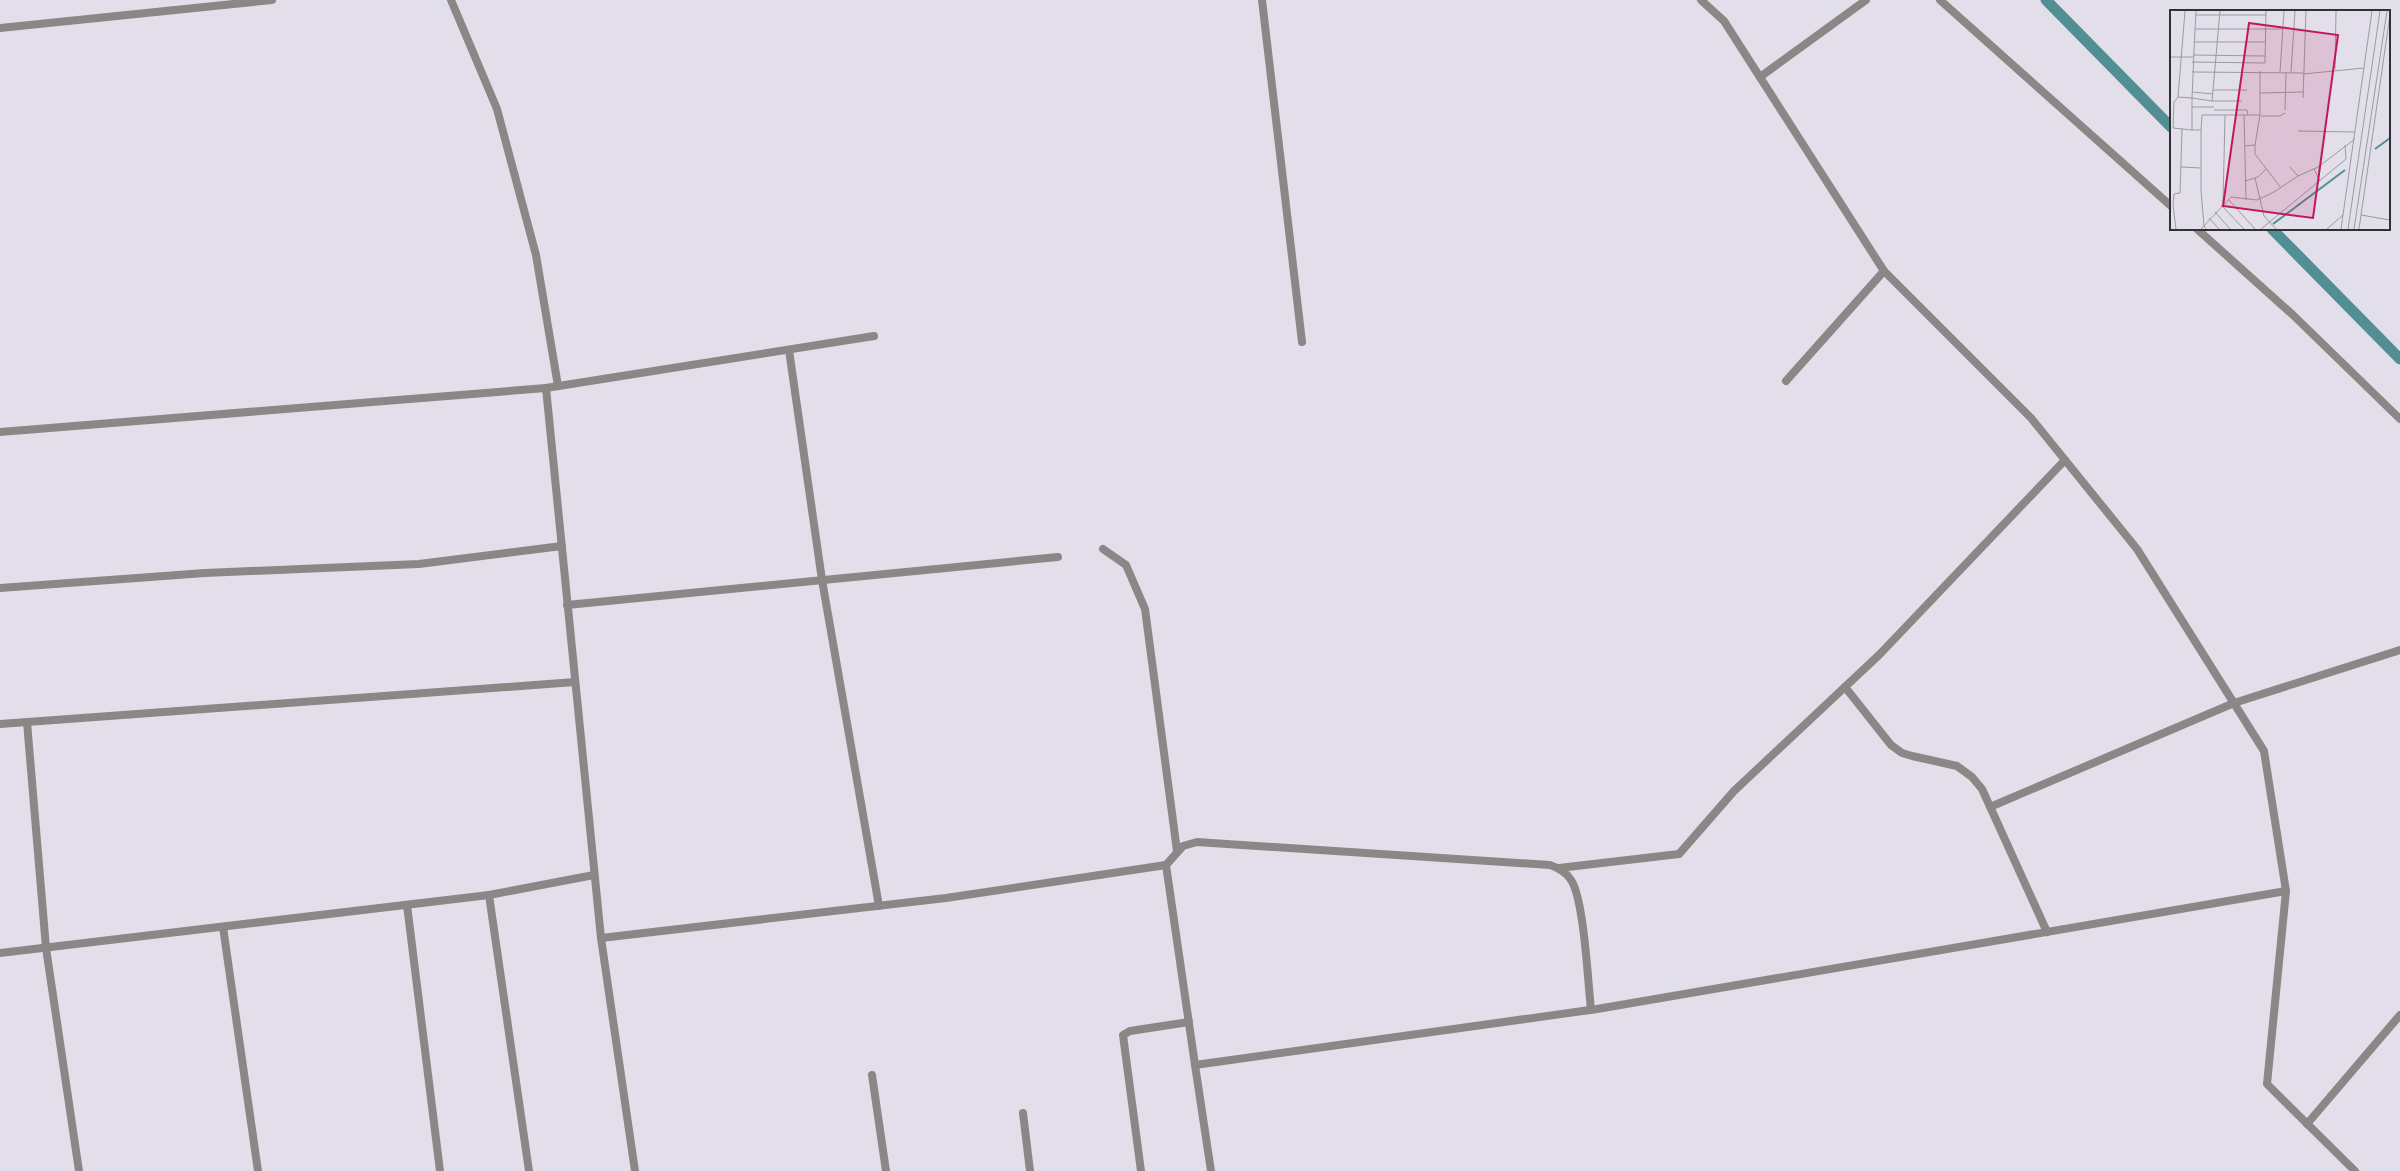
<svg xmlns="http://www.w3.org/2000/svg" width="2400" height="1171" font-family="'Noto Sans',sans-serif">
	<style>
		.lines { fill: none; stroke-linecap: round; stroke-linejoin: round }
		.stream { stroke: #528f94; stroke-width: 11 }
		.minor { stroke: #8c8687; stroke-width: 8 }
		.inset-river { fill: none; stroke: #528f94; stroke-width: 2 }
		.inset-road { fill: none; stroke: #9b99a2; stroke-width: 1 }
		.view { fill: #c2185b; fill-opacity: 0.15; stroke: #c2185b; stroke-width: 2 }
		.inset-edge { fill: none; stroke: #313035; stroke-width: 2 }
	</style>
	<rect width="100%" height="100%" fill="#e2dfea"/>
	<g class="lines">
		<g class="stream">
			<polyline points="2046,0 2171,127"/>
			<polyline points="2272,229 2400,359"/>
		</g>
		<g class="minor">
			<polyline points="451,0 497,109 536,255 558,386"/>
			<polyline points="1262,0 1302,342"/>
			<polyline points="1701,0 1724,21 1884,271 2031,418 2137,549 2264,751 2286,891 2267,1084 2355,1171"/>
			<polyline points="1940,0 2171,206"/>
			<polyline points="0,28 272,0"/>
			<polyline points="1760,77 1866,0"/>
			<polyline points="2197,229 2293,315 2400,419"/>
			<polyline points="789,350 822,580 879,906"/>
			<polyline points="1786,381 1884,271"/>
			<polyline points="546,388 601,938 635,1171"/>
			<polyline points="0,432 546,388 874,336"/>
			<polyline points="1103,549 1126,565 1145,609 1177,851"/>
			<polyline points="0,588 205,573 419,564 562,546"/>
			<polyline points="567,605 1058,557"/>
			<polyline points="1845,687 1891,745 1902,753 1912,756 1957,766 1972,777 1982,789 2047,932"/>
			<polyline points="27,722 46,948 79,1171"/>
			<polyline points="0,724 575,682"/>
			<polyline points="1990,807 2234,703 2400,650"/>
			<path d="M1166 865 1183 846 1197 842 1550 865C1559 868 1566 872 1571 880 1584 899 1588 983 1591 1010"/>
			<polyline points="1559,868 1679,854 1734,791 1879,655 2065,460"/>
			<polyline points="489,895 594,875"/>
			<polyline points="407,905 440,1171"/>
			<polyline points="223,927 258,1171"/>
			<polyline points="601,938 946,898 1166,865 1195,1065 1597,1009 2286,891"/>
			<polyline points="0,953 489,895 529,1171"/>
			<polyline points="1195,1065 1211,1171"/>
			<polyline points="872,1075 886,1171"/>
			<polyline points="1023,1113 1030,1171"/>
			<polyline points="2307,1124 2400,1015"/>
			<polyline points="1141,1171 1123,1035 1130,1031 1189,1022"/>
		</g>
	</g>
	<g transform="translate(2170 10)">
		<rect width="220" height="220" fill="#e2dfea"/>
		<path class="inset-river" d="M205 139 220 128M103 214 175 160"/>
		<path class="inset-road" d="M26 1 25 19H113M50 1 42 91H72M26 5H96M25 19 22 88 42 91M24 32H95M23 45 95 46M0 47H23M22 52 95 53 96 1M165 59 166 1M22 62 133 63M110 62 114 1M121 62 125 1M133 64 194 58M43 80H77M22 82 43 84M90 83 133 82M8 87 15 1M133 88 136 1M22 97H44M44 100H77L78 105M115 100 116 62M91 106H110L115 103M22 120 3 118 4 92 8 87 22 88V120H31L32 105H74M31 120V180L34 216 36 219M128 121 185 122M85 135V144L111 178M74 136 85 135 90 105M11 157 31 158M120 157 128 166M144 159 150 171M85 168 94 206 106 219M75 171 88 167 96 159M58 189 85 219M76 190 74 105H90V61M53 193 55 105M51 195 74 219M45 202 60 219M191 205 220 210M39 208 49 219M6 219 3 195 4 184 10 183 12 119M31 219 61 187 87 190 104 182 128 166 148 157 185 129M91 219 176 149 175 135M157 219 173 205M171 219 202 1M178 219 210 1M184 219 217 1M189 219 220 5"/>
		<path class="view" d="M79 13 168 25 143 208 53 196Z"/>
		<rect width="220" height="220" class="inset-edge"/>
	</g>
</svg>
